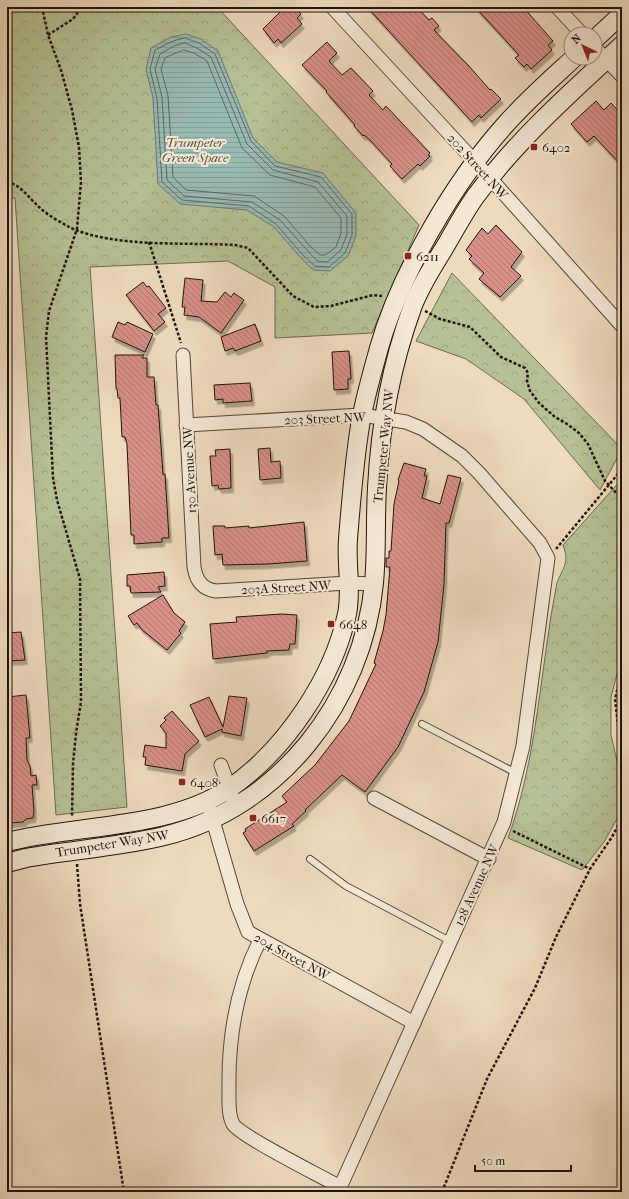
<svg xmlns="http://www.w3.org/2000/svg" width="629" height="1199" font-family="'IM FELL French Canon',serif">
	<style>
		.park { fill: url(#park-crowns); stroke: #6a6a50 }
		.water { fill: url(#water-rules); stroke: #697871 }
		.lines { fill: none; stroke-linecap: round; stroke-linejoin: round }
		.shore { stroke: #5c6760; stroke-width: 1 }
		.building { fill: url(#building-back-hatch); stroke: #20130d; filter: url(#shadow) }
		.lane-casing { stroke: #544539; stroke-width: 8 }
		.street-casing { stroke: #544539; stroke-width: 15 }
		.secondary-casing { stroke: #20130d; stroke-width: 20 }
		.path { stroke: #20130d; stroke-width: 2.5; stroke-dasharray: 3 2; stroke-linecap: butt }
		.lane { stroke: #f4e8d5; stroke-width: 6 }
		.street { stroke: #f4e8d5; stroke-width: 13 }
		.secondary { stroke: #f4e8d5; stroke-width: 18 }
		.poi-dot { fill: #8f2418; stroke: #f4e8d5; stroke-width: 1.5 }
		.labels { text-anchor: middle; stroke-width: 4; stroke-linejoin: round; paint-order: stroke }
		.park-label { font-size: 13px; font-style: italic; fill: #54503c; stroke: #f4e8d5 }
		.poi-label { font-size: 13px; fill: #20130d; stroke: #f4e8d5; text-anchor: start }
		.street-label { font-size: 13px; fill: #20130d; stroke: #f4e8d5 }
	</style>
	<defs>
		<pattern id="park-crowns" width="20" height="18" patternUnits="userSpaceOnUse"><rect width="20" height="18" fill="#b5c194"/><path d="M2 6a3 3 0 1 1 6 0M12 15a3 3 0 1 1 6 0" fill="none" stroke="#9ba57e"/></pattern>
		<pattern id="water-rules" width="6" height="5" patternUnits="userSpaceOnUse"><rect width="6" height="5" fill="#99bbb4"/><path d="M0 2.5h6" fill="none" stroke="#84a09a"/></pattern>
		<pattern id="building-back-hatch" width="6" height="6" patternUnits="userSpaceOnUse"><rect width="6" height="6" fill="#d99088"/><path d="M-1 5l2 2M0 0l6 6M5-1l2 2" fill="none" stroke="#b0746e"/></pattern>
		<filter id="shadow"><feDropShadow dx="2.5" dy="4.5" stdDeviation="0" flood-color="#0004"/></filter>
	</defs>
	<rect width="100%" height="100%" fill="#eedbbe"/>
	<filter id="stains"><feTurbulence type="fractalNoise" baseFrequency=".005" numOctaves="4"/><feColorMatrix values="0 0 0 0 .2 0 0 0 0 .09 0 0 0 0 .02 0 0 0 .5 -.17"/></filter>
	<radialGradient id="worn" r=".72"><stop offset=".6" stop-color="#630" stop-opacity="0"/><stop offset="1" stop-color="#630" stop-opacity=".3"/></radialGradient>
	<g class="park">
		<polygon points="7,7 217,7 419,225 372,333 275,338 275,287 228,261 90,267 127,807 56,815 15,198 7,198 7,170 10,169 7,117"/>
		<polygon points="452,273 622,449 600,490 524,399 466,359 416,341"/>
		<path d="M622 479V655L611 697V735L622 783V792L618 817 604 842 582 870 508 838C538 756 540 668 557 583 563 567 570 563 563 545Z"/>
	</g>
	<polygon class="water" points="186,34 201,39 218,51 253,138 277,162 323,173 356,213 356,236 348,256 330,271 313,270 299,256 274,227 247,210 180,204 158,184 153,98 146,69 151,48 171,37"/>
	<g class="lines">
		<g class="shore">
			<polygon points="185,38 199,43 215,54 251,141 275,166 321,177 352,214 352,235 345,253 329,267 315,266 302,254 276,224 249,206 182,200 162,182 157,98 150,69 155,50 173,41"/>
			<polygon points="185,43 197,48 211,57 247,144 273,170 318,182 347,216 347,234 341,250 327,262 317,261 280,220 252,202 184,196 167,180 162,97 155,69 160,54 174,46"/>
			<polygon points="184,50 194,53 207,61 242,148 270,175 315,187 341,218 341,233 336,247 325,255 320,255 310,246 284,216 254,196 186,190 173,177 168,96 161,69 165,58"/>
		</g>
	</g>
	<g class="building">
		<polygon points="285,7 295,7 301,14 297,18 302,24 281,43 278,39 274,43 263,29"/>
		<polygon points="367,7 417,7 429,20 432,18 439,26 434,30 468,65 490,90 491,89 501,99 481,118 479,115 472,122"/>
		<polygon points="475,7 523,7 553,41 548,45 552,50 531,69 527,64 524,67 515,58 519,55"/>
		<polygon points="327,42 337,53 329,61 342,75 351,68 373,91 369,95 383,110 386,106 430,153 428,155 430,156 420,166 418,164 402,179 390,166 392,164 370,140 364,135 363,136 354,126 355,125 326,92 327,91 302,65"/>
		<polygon points="596,101 604,110 611,103 622,115 622,166 594,136 587,142 571,124"/>
		<polygon points="496,225 522,252 511,267 521,276 500,297 479,279 484,273 469,259 472,256 466,250 482,228 488,234"/>
		<polygon points="185,278 203,280 201,301 217,302 225,292 231,297 234,293 244,300 221,333 199,317 184,315 185,307 182,307"/>
		<polygon points="143,282 147,287 149,286 166,308 158,314 165,322 154,331 126,295"/>
		<polygon points="118,322 125,325 127,322 153,334 145,352 112,337"/>
		<polygon points="255,324 261,341 235,351 233,348 225,351 221,337"/>
		<polygon points="349,351 351,379 348,379 348,389 334,390 332,352"/>
		<polygon points="115,355 144,355 142,358 147,358 147,377 154,377 156,405 158,405 163,474 165,474 169,538 162,538 162,542 134,544 134,535 131,535 127,444 125,437 122,437 120,398 118,398 117,389 116,389"/>
		<polygon points="250,383 252,401 223,403 223,399 215,400 214,385"/>
		<polygon points="270,448 271,462 280,461 281,478 260,480 258,449"/>
		<polygon points="230,449 231,488 219,489 218,485 212,486 210,456 216,456 215,450"/>
		<polygon points="404,463 426,469 424,476 427,476 422,498 440,504 448,475 461,478 449,523 446,523 444,584 438,642 424,692 398,747 365,792 342,775 305,810 306,811 292,824 294,826 254,851 243,833 246,831 245,829 287,802 282,796 315,765 349,721 376,664 374,663 383,631 386,615 390,567 386,567 386,558 389,558 389,551 391,551 394,504 399,481 398,480"/>
		<polygon points="304,522 307,561 268,564 223,565 222,554 215,555 213,526 225,526 225,528 249,526 249,528"/>
		<polygon points="164,572 165,586 158,587 161,592 131,593 130,586 127,586 127,575"/>
		<polygon points="163,595 174,613 185,622 179,631 181,633 167,650 141,629 137,623 134,625 128,616"/>
		<polygon points="282,614 297,615 295,644 290,644 289,650 267,651 267,653 213,659 210,624 237,622 236,617"/>
		<polygon points="21,632 25,660 7,661 7,633"/>
		<polygon points="26,695 30,738 26,738 27,760 30,766 31,776 36,775 37,785 32,785 34,812 33,818 26,819 23,822 9,823 9,819 7,819 7,697"/>
		<polygon points="229,696 247,698 241,736 222,732 222,729 205,737 190,705 209,697 223,727"/>
		<polygon points="172,711 199,741 185,754 182,771 145,765 146,757 143,757 145,745 166,748 166,733 160,726 166,720 164,718"/>
	</g>
	<g class="lines">
		<g class="lane-casing">
			<g id="lane">
				<polyline points="422,724 516,773"/>
				<polyline points="310,859 346,886 450,941"/>
			</g>
		</g>
		<g class="street-casing">
			<g id="street">
				<polyline points="332,7 490,178 622,326"/>
				<polyline points="557,7 582,34"/>
				<polyline points="595,48 622,76"/>
				<path d="M183 355 194 567C196 580 202 589 216 591L348 583 374 584"/>
				<polyline points="186,425 362,415 406,422 423,429 462,456 479,473 540,543 548,558 523,746 504,822 338,1192"/>
				<polyline points="221,765 236,807"/>
				<polyline points="374,798 489,859"/>
				<polyline points="210,810 237,904 248,932 414,1023"/>
				<path d="M260 940C237 986 228 1039 229 1090 229 1100 228 1115 233 1124 240 1136 323 1177 340 1187"/>
			</g>
		</g>
		<g class="secondary-casing">
			<g id="secondary">
				<polyline points="595,39 622,14"/>
				<path d="M7 842C76 824 169 830 230 788 285 750 333 679 347 614 352 590 346 563 348 539 351 501 354 463 360 426 364 400 372 374 379 348 400 274 454 182 505 125 526 101 550 80 574 58"/>
				<path d="M7 863 26 858C71 850 119 847 164 836 280 808 363 700 374 583 377 552 375 520 377 488 380 427 391 366 412 308 419 288 432 268 443 250 454 232 463 214 475 197 517 140 570 93 622 45"/>
			</g>
		</g>
		<g class="path">
			<polyline points="42,7 48,35 61,70 72,110 79,147 81,182 77,229 49,311 46,337 53,478 57,500 80,579 81,702 76,733 73,764 72,817"/>
			<polyline points="48,35 73,19 82,7"/>
			<path d="M7 182C20 184 29 198 38 206 47 215 60 222 71 228 116 248 186 242 235 245L248 248 293 296 314 307 331 306 373 295 382 296"/>
			<polyline points="149,242 181,343"/>
			<polyline points="425,311 440,319 470,327 501,357 525,368 528,373 527,381 530,391 539,403 555,417 567,424 579,433 588,444 605,481 622,499"/>
			<polyline points="556,549 622,469"/>
			<polyline points="622,670 615,699 622,760"/>
			<polyline points="513,831 590,869"/>
			<polyline points="77,864 80,904 124,1192"/>
			<polyline points="442,1192 487,1079 535,988 556,937 590,869 612,837 622,818"/>
		</g>
		<use href="#lane" class="lane"/>
		<use href="#street" class="street"/>
		<use href="#secondary" class="secondary"/>
	</g>
	<g class="poi-dot">
		<rect x="530" y="143" width="8" height="8" rx="2"/>
		<rect x="404" y="252" width="8" height="8" rx="2"/>
		<rect x="327" y="620" width="8" height="8" rx="2"/>
		<rect x="178" y="778" width="8" height="8" rx="2"/>
		<rect x="249" y="814" width="8" height="8" rx="2"/>
	</g>
	<g class="labels">
		<g class="park-label">
			<text x="195" y="147">Trumpeter<tspan x="195" dy="15">Green Space</tspan></text>
		</g>
		<g class="poi-label">
			<text x="542" y="152">6402</text>
			<text x="416" y="261">6211</text>
			<text x="339" y="629">6648</text>
			<text x="190" y="787">6408</text>
			<text x="261" y="823">6617</text>
		</g>
		<g class="street-label">
			<text transform="translate(478 166) rotate(48)" y="5">202 Street NW</text>
			<text transform="translate(325 418) rotate(-2)" y="5">203 Street NW</text>
			<text transform="translate(383 446) rotate(-84)" y="5">Trumpeter Way NW</text>
			<text transform="translate(189 470) rotate(-93)" y="5">130 Avenue NW</text>
			<text transform="translate(286 587) rotate(-3)" y="5">203A Street NW</text>
			<text transform="translate(112 843) rotate(-9)" y="5">Trumpeter Way NW</text>
			<text transform="translate(476 885) rotate(-65)" y="5">128 Avenue NW</text>
			<text transform="translate(292 956) rotate(29)" y="5">204 Street NW</text>
		</g>
	</g>
	<rect width="629" height="1199" fill="none" stroke="#eedbbe" stroke-width="24"/>
	<rect x="8" y="8" width="613" height="1183" fill="none" stroke="#20130d" stroke-width="2"/>
	<rect x="12" y="12" width="605" height="1175" fill="none" stroke="#20130d"/>
	<g transform="translate(583 46) rotate(317)"><circle r="19" fill="#f4e8d5" stroke="#9f9385"/>
	<path d="M0-3L7 15L0 10L-7 15Z" fill="#8f2418"/>
	<text y="-6" font-size="11" font-weight="bold" text-anchor="middle" fill="#20130d">N</text>
	</g>
	<path d="M475 1165v6h96v-6" fill="none" stroke="#20130d" stroke-width="2"/>
	<text x="481" y="1165" font-size="12" fill="#20130d" stroke="#f4e8d5" stroke-width="3" paint-order="stroke">50 m</text>
	<rect width="100%" height="100%" filter="url(#stains)"/>
	<rect width="100%" height="100%" fill="url(#worn)"/>
</svg>
